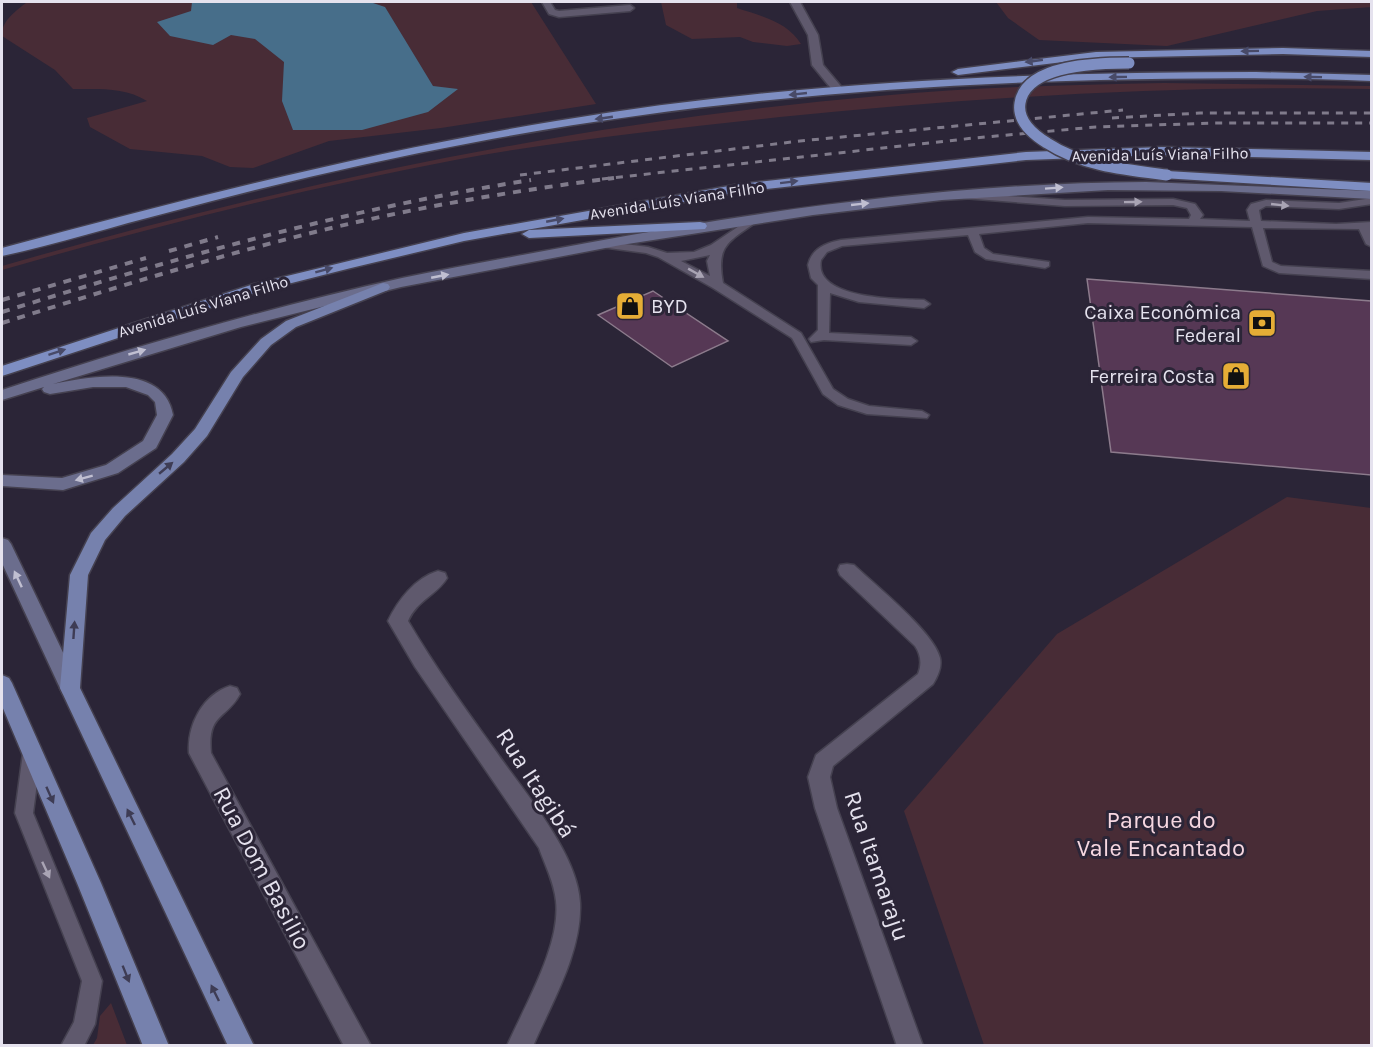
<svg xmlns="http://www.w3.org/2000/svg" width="1373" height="1047" font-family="Karla,sans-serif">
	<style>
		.green { fill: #482c36 }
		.water { fill: #476e8a }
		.building { fill: #563855; stroke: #8c7b8c; stroke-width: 1.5 }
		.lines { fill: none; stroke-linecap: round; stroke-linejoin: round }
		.service-casing { stroke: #454150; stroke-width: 3 }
		.minor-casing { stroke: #454150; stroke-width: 3 }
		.secondary-casing { stroke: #454150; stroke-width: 3 }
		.primary-casing { stroke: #454150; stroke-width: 3 }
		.trunk-casing { stroke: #454150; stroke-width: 3 }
		.service { fill: #5f596d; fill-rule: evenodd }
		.minor { fill: #5f596d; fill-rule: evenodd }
		.secondary { fill: #6b6d8d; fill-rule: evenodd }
		.primary { fill: #7681ad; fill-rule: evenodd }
		.trunk { fill: #7e8ec2; fill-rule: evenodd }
		.rail-far1 { stroke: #807b8b; stroke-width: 3; stroke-dasharray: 7 7; stroke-linecap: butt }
		.rail { stroke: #807b8b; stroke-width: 4; stroke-dasharray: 8 8; stroke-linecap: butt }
		.trunk-bridge-casing { stroke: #454150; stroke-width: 14; stroke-linecap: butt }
		.trunk-bridge { stroke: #7e8ec2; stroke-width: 11 }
		.oneway { fill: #484a68 }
		.oneway2 { fill: #c0bfd1 }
		.oneway3 { fill: #a9a4b4 }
		.oneway4 { fill: #3e3c54 }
		.labels { text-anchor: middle; stroke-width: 6; stroke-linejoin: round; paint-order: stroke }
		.far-street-label { font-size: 16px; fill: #e5e2ee; stroke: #2b2537 }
		.poi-label { font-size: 20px; fill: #e5e2ee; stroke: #2b2537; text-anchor: end }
		.near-street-label { font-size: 24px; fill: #e5e2ee; stroke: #2b2537 }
		.near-park-label { font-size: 24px; fill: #f6d7e1; stroke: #2b2537 }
	</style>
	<rect width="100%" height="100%" fill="#2b2537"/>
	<g class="green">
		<path d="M27 2H531L596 104 441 128 329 141 253 168 230 167 202 156 130 149 90 127 87 118 147 101C125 87 99 89 73 89L55 70 2 36C1 21 16 11 27 2Z"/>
		<path d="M661 2H737V8C761 16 788 22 801 44L787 46 753 42 740 37 692 39 666 25Z"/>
		<polygon points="996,2 1371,2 1372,7 1317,11 1167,46 1039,40 1008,18"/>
		<path d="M1164 83 1371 86V89C1174 85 977 97 780 117 671 129 563 140 455 160 302 189 151 227 2 270V266C289 183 582 122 879 96 974 87 1069 85 1164 83Z"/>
		<polygon points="1287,497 1371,508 1371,1045 984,1045 904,811 1057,634"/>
		<polygon points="111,1003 127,1045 93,1045 97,1038 100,1016"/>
	</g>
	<polygon class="water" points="192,2 370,2 385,7 433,86 458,89 428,112 362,130 293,130 282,101 284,62 255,39 231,35 213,45 170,36 157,22 191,11"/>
	<g class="building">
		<polygon points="1087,279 1371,301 1371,475 1111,452"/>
		<polygon points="653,291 728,341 672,367 598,315"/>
	</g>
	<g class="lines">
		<g class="service-casing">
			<g id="service">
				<polygon points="542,2 550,2 555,10 559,11 630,5 634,8 630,11 559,17 549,14"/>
				<path d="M967 193 1065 200 1173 199 1195 204 1203 215 1200 219 1250 221 1247 210 1251 204 1266 200 1339 203 1372 198V204L1339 209 1266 206 1259 210 1261 221 1336 224 1372 222V247L1366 244 1359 229 1263 228 1272 262 1281 266 1372 271V279L1279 273 1263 266 1252 227 1088 223 979 234 984 248 993 254 1049 262V266L1045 268 986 259 975 252 968 235 842 246 827 252 821 260C813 300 899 299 924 300L930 304 924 308 859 302 830 293 829 333 911 337 917 341 911 345 824 340 811 342 809 339 818 330V285L811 278 808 265C812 248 826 243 841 240L1088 217 1189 219 1191 215 1187 208 1173 205 1065 206 963 198V194Z"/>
				<path d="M754 216 758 217V221C728 242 716 245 723 283L801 333 833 389 848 399 869 406 922 411 929 415 927 418 867 414 838 405 823 394 792 338 713 288 658 257 646 253 601 247 595 244 601 241 648 247 667 253 694 252 711 245ZM710 255 707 261 710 276 681 261Z"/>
				<polygon points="32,746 38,748 41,753 33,813 102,981 95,1024 84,1046 61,1046 74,1022 82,981 15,813 23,753 26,748"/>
			</g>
		</g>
		<g class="minor-casing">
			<g id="minor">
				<polygon points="790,2 800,2 818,35 823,65 844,90 842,92 834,92 812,65 808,35"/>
				<path d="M847 564 854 565C875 585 934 632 940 658 942 667 938 676 933 684L833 766 830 777 837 808 923 1046H897L815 808 808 777 816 755 918 674C922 664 921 655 915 646L840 575 838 570 840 565Z"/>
				<path d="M438 571 445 573 447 578C437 595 417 600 408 621 435 667 466 710 497 753 525 793 578 854 580 903 582 952 552 1002 533 1046H507C525 1005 561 945 556 901 554 882 545 865 539 848L415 667 388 621C398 600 415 578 438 571Z"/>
				<path d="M230 686 237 688 240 694C226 720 207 713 211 753L371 1046H344L189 753C187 726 202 695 230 686Z"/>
			</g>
		</g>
		<g class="secondary-casing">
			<g id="secondary">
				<path d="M1146 182 1372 191V199L1221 191 1108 190 942 200 813 215 621 245 401 287 241 327 53 384C91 376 164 363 173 415L156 448 118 473 63 490 2 486V475L62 478 106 465 143 441 157 415 155 402 148 395 126 387H93L50 394 44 392 42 389 44 387 2 400V390C133 347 267 308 402 278 464 265 525 255 587 243 771 209 958 183 1146 182Z"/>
				<polygon points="2,538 8,540 11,544 80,688 77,694 70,696 63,694 60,688 2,563"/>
			</g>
		</g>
		<g class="primary-casing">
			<g id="primary">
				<polygon points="383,283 388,284 390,287 388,290 296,327 271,345 243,377 207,436 184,462 125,516 105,540 88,575 80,688 254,1046 228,1046 60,688 70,575 91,533 113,508 172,454 195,429 231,372 261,339 286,321"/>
				<polygon points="2,675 9,678 12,683 101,883 169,1046 143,1046 77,883 2,706"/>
			</g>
		</g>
		<g class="trunk-casing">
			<g id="trunk">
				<polygon points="1283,48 1372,51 1372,57 1283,54 1096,58 958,75 952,72 958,69 1096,52"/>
				<path d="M1256 72 1372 75V81C1281 77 1190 78 1100 80 891 85 682 103 476 142 373 161 271 185 170 212 114 226 58 244 2 256V248C185 199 368 152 556 121 787 82 1022 72 1256 72Z"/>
				<polygon points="1162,147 1372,152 1372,160 1162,155 1026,160 740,192 464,241 351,268 264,290 2,376 2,366 254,284 464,233 740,184 1026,152"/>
				<polygon points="1167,171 1372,183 1372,191 1162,178 1161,175"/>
				<polygon points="700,222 705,223 707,226 705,229 529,238 522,234 529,230"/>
			</g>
		</g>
		<use href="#service" class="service"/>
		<use href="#minor" class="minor"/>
		<use href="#secondary" class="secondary"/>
		<use href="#primary" class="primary"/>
		<use href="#trunk" class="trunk"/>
		<g class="rail-far1">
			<polyline points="1112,118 1200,113 1372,113"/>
			<polyline points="520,175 800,141 1123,110"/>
			<polyline points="602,179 974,138 1096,127 1214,123 1372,123"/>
		</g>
		<g class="rail">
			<polyline points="169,251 218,237"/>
			<polyline points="2,300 146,258"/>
			<path d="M2 312C176 258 350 208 531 180"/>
			<path d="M2 323C104 291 207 259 311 233 411 208 512 191 614 178"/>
		</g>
		<g class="trunk-bridge-casing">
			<path id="trunk-bridge" d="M1129 63C1099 63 1026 64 1020 103 1017 121 1034 135 1047 143 1082 166 1127 170 1167 175"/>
		</g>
		<use href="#trunk-bridge" class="trunk-bridge"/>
	</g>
	<defs><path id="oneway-solid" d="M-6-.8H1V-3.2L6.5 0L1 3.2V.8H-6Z" transform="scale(1.5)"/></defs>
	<g class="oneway">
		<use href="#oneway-solid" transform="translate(1250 51) rotate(179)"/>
		<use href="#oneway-solid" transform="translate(1034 61) rotate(172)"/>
		<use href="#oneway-solid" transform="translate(1118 77) rotate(179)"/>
		<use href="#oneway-solid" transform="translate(1313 77) rotate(-179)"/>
		<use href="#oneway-solid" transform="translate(798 94) rotate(174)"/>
		<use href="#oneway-solid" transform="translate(604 118) rotate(172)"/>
		<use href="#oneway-solid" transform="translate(789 182) rotate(-7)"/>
		<use href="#oneway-solid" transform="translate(555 220) rotate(-11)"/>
		<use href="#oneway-solid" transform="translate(324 270) rotate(-15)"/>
		<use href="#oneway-solid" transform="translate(57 352) rotate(-18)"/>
	</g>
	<g class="oneway2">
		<use href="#oneway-solid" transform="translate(1054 188) rotate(-4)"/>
		<use href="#oneway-solid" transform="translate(860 204) rotate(-6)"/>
		<use href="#oneway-solid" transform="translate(440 276) rotate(-11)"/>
		<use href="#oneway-solid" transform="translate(137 352) rotate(-16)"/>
		<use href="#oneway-solid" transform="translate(84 478) rotate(165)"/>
		<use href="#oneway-solid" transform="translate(18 579) rotate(-115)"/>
	</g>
	<g class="oneway3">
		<use href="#oneway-solid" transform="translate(1133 202) rotate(-1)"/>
		<use href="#oneway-solid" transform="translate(1280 205) rotate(6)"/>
		<use href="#oneway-solid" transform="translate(696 273) rotate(29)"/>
		<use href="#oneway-solid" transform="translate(46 870) rotate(65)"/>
	</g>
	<g class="oneway4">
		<use href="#oneway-solid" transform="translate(166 468) rotate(-40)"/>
		<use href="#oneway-solid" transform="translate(74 630) rotate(-86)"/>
		<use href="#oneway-solid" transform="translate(50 795) rotate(66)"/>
		<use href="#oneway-solid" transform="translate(131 817) rotate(-116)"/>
		<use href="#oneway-solid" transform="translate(126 974) rotate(68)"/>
		<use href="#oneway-solid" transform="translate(215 993) rotate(-116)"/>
	</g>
	<defs>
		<g id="shop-square" transform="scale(1.5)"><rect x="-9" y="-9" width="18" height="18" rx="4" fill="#e5ad36" stroke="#2b2537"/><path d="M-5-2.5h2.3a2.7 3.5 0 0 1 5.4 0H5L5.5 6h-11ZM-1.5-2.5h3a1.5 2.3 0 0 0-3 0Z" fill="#111"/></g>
		<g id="bank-square" transform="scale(1.5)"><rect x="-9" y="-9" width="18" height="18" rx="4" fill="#e5ad36" stroke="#2b2537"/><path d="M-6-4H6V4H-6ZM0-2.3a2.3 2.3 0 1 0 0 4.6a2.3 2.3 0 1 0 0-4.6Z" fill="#111"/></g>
	</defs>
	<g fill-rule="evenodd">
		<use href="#shop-square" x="630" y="306"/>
		<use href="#bank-square" x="1262" y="323"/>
		<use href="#shop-square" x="1236" y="376"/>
	</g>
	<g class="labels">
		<g class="far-street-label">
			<text transform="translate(1160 154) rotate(-1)" y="6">Avenida Luís Viana Filho</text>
			<text transform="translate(677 200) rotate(-9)" y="6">Avenida Luís Viana Filho</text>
			<text transform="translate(203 306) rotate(-17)" y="6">Avenida Luís Viana Filho</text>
		</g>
		<g class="poi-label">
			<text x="651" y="313" text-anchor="start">BYD</text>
			<text x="1241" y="319">Caixa Econômica<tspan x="1241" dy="23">Federal</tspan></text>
			<text x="1215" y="383">Ferreira Costa</text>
		</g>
		<g class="near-street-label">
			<text transform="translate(536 783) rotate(57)" y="8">Rua Itagibá</text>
			<text transform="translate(877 866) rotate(71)" y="8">Rua Itamaraju</text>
			<text transform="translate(262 868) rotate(62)" y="8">Rua Dom Basilio</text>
		</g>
		<g class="near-park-label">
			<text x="1161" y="828">Parque do<tspan x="1161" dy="28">Vale Encantado</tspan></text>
		</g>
	</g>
	<rect width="1373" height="1047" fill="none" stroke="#e5e2ee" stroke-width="6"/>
</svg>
